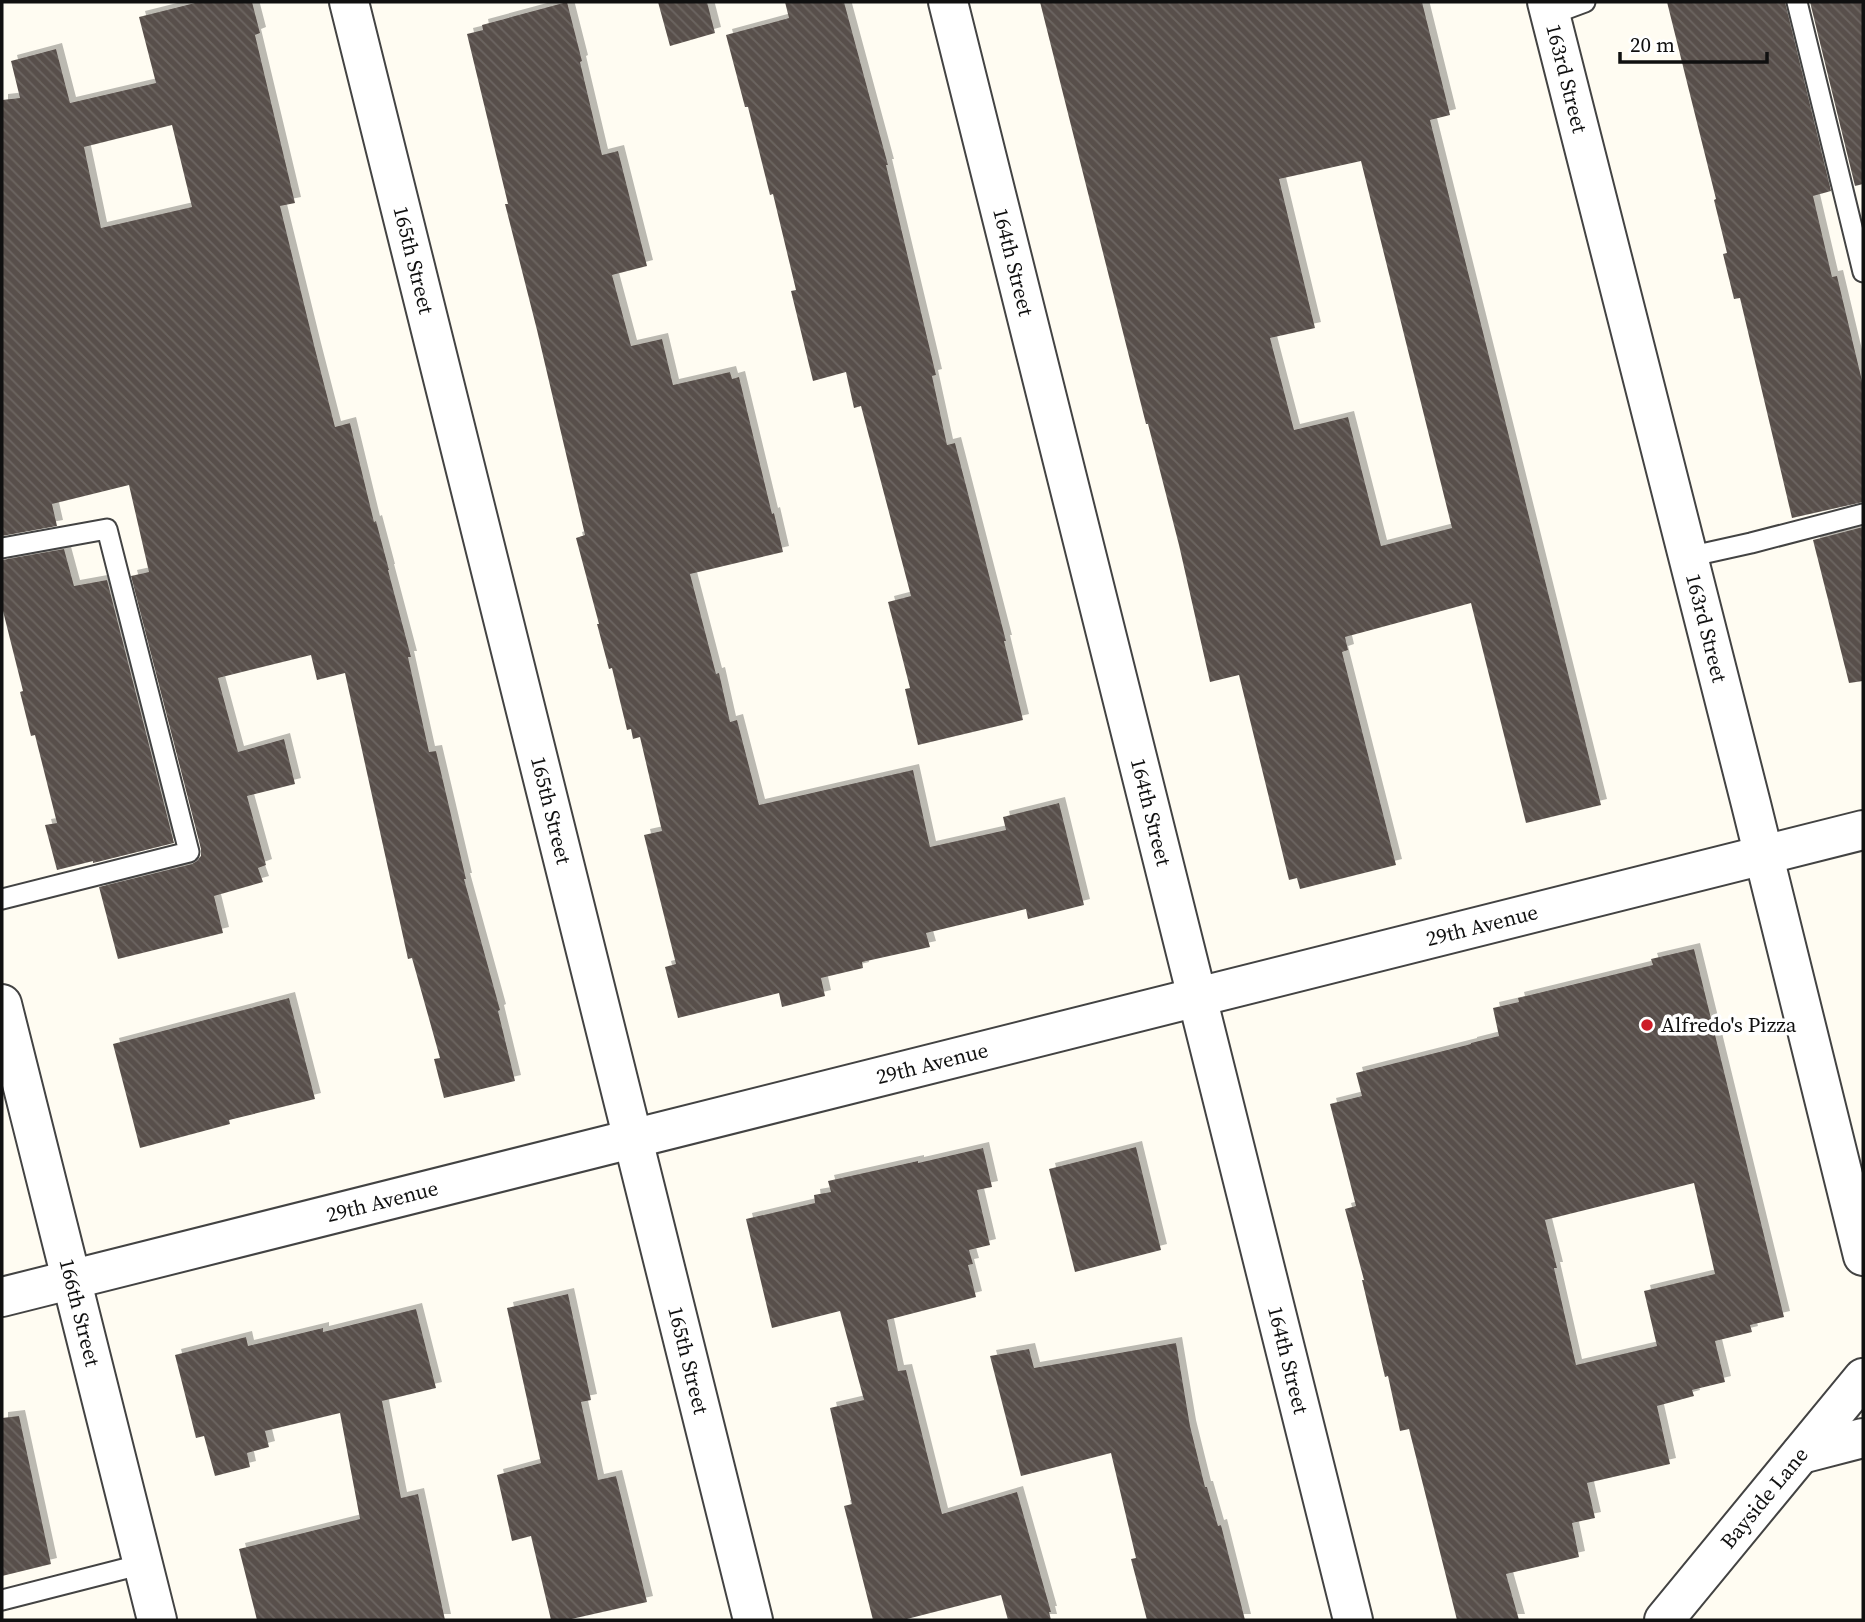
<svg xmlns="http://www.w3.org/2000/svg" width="1865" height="1622" font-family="'Source Serif 4',serif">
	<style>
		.building { fill: url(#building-back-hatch); fill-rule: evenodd; filter: url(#shadow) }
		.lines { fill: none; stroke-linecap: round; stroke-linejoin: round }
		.service-casing { stroke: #434343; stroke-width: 23 }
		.minor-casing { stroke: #434343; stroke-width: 42 }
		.tertiary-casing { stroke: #434343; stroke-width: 42 }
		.service { stroke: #fff; stroke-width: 19 }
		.minor { stroke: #fff; stroke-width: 38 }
		.tertiary { stroke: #fff; stroke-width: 38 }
		.poi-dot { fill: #cc1b26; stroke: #fff; stroke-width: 2.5 }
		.labels { text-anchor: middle; stroke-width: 7; stroke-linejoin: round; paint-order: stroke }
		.street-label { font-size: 21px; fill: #101010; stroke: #fff }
		.poi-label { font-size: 21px; fill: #101010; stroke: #fff; text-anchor: start }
	</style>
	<defs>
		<pattern id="building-back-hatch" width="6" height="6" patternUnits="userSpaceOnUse" patternTransform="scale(1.75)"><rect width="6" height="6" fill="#59504b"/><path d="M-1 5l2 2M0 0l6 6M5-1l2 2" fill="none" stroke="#6c6561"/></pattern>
		<filter id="shadow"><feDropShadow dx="6" dy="-6" stdDeviation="0" flood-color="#0004"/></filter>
	</defs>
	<rect width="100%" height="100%" fill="#fffcf2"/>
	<g class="building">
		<path d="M199 2H252L260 33 255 35 295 203 280 206 315 349 335 427 350 423 374 522 376 521 389 570H388L411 657H408L429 752 436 751 466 879H464L500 1010 498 1011 515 1081 444 1098 434 1059 440 1058 412 958 408 959 345 673 317 680 311 655 218 678 238 752 284 739 295 784 247 796 266 865 258 868 263 882 214 896 223 933 118 959 99 887 192 864 197 861 201 856V849L131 576 149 572 129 485 52 504 57 526 2 536V100L20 98 11 61 56 49 70 103 156 83 139 17ZM172 125 192 207 101 228 84 147Z"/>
		<polygon points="567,2 582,61 580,62 602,155 618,151 647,266 612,275 631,346 662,339 673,385 730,372 732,379 739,377 772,514 774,513 783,552 690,574 716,674 719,673 730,722 737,720 759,805 913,770 930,847 1006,830 1003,817 1059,803 1084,905 1028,919 1026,909 926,933 930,947 862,962 863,968 821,978 825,996 782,1007 779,993 678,1018 665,967 676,964 644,835 662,831 640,737 633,739 631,729 627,730 612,668 609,669 597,624 599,624 576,538 585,535 537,330 505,204 508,204 467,34 483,30 482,25"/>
		<polygon points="658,2 707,2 715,33 670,46"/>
		<polygon points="785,2 844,2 888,165 886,165 936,375 932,376 947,445 955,443 1006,641 1004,641 1023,720 918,745 905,689 910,688 888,602 911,596 861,406 854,408 846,372 813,381 791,291 796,290 773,194 770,195 748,107 745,107 726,35 789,18"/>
		<path d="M1040 2H1422L1450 115 1430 120 1601 805 1526 823 1471 603 1345 637 1348 650 1342 652 1396 865 1300 889 1297 878 1289 880 1239 675 1210 682 1179 545 1148 424H1146ZM1361 161 1452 528 1381 546 1348 417 1294 430 1270 338 1315 328 1279 179Z"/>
		<polygon points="1667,2 1785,2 1831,191 1813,196 1832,277 1837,276 1863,385 1863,502 1792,518 1740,298 1734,299 1723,254 1727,253 1714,200 1716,199"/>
		<polygon points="1810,2 1863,2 1863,184 1855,186"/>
		<polygon points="1863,527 1863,681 1849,683 1813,540"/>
		<polygon points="64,549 74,586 107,580 174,843 93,863 93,861 57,870 45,825 57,823 35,735 31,736 20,692 23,691 2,607 2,560"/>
		<path d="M1694 949 1784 1317 1750 1325 1752 1332 1715 1341 1725 1382 1692 1390 1694 1396 1657 1406 1670 1464 1587 1483 1595 1518 1572 1523 1579 1557 1506 1574 1519 1620H1457L1409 1429 1400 1431 1388 1376 1385 1377 1362 1280H1364L1345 1209 1356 1206 1330 1104 1362 1096 1356 1073 1471 1044V1043L1499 1036 1493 1008 1519 1002 1518 998 1653 965 1651 959ZM1694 1183 1715 1274 1644 1291 1657 1346 1576 1365 1554 1268H1557L1545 1220Z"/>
		<polygon points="289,998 315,1099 229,1120 230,1124 140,1148 113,1044"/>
		<polygon points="1136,1147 1161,1250 1075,1272 1049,1169"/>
		<polygon points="983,1148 992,1187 977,1190 990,1245 969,1250 973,1264 968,1265 976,1297 887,1320 898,1371 906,1370 942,1514 1017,1492 1051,1612 1049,1612 1051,1620 1008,1620 1001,1595 903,1620 873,1620 844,1506 852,1504 830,1408 864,1400 840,1311 772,1328 746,1219 815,1203 814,1195 831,1192 828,1181 918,1161 918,1163"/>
		<polygon points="568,1294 591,1400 581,1402 598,1480 616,1476 647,1602 567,1620 551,1620 531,1536 512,1541 497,1475 541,1463 507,1308"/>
		<polygon points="416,1309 436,1388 382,1401 401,1498 418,1494 445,1620 257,1620 239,1549 360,1519 340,1413 265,1431 269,1447 247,1453 250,1467 215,1476 204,1436 196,1438 175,1355 246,1337 248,1346 323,1328 323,1332"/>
		<polygon points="1176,1343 1190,1426 1205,1487 1207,1487 1218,1526 1221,1525 1245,1620 1147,1620 1131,1559 1136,1558 1111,1453 1021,1476 990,1356 1029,1349 1034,1368"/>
		<polygon points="19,1416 51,1564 2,1576 2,1418"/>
	</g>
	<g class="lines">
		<g class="service-casing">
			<g id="service">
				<polyline points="1797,2 1863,272"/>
				<polyline points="1550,15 1585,2"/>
				<polyline points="2,548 107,529 189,852 2,899"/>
				<polyline points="1688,557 1751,543 1863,514"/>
				<polyline points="2,1600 143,1564"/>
			</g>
		</g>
		<g class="minor-casing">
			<g id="minor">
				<path id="s1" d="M349 2 753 1620"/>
				<path id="s2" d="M948 2 1353 1620"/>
				<path id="s3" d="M1547 2 1751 804 1863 1256"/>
				<path id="s4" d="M2 1004 157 1620"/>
				<path id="s5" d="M2 1297 1863 830"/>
				<polyline points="1801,1454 1863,1438"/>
			</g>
		</g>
		<g class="tertiary-casing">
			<g id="tertiary">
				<path id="s6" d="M1664 1620 1863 1378"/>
			</g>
		</g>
		<use href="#service" class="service"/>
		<use href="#minor" class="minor"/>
		<use href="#tertiary" class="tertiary"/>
	</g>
	<circle class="poi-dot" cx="1647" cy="1025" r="7"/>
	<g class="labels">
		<g class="street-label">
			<text dy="7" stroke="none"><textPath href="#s3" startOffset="79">163rd Street</textPath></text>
			<text dy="7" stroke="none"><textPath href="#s1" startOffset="266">165th Street</textPath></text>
			<text dy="7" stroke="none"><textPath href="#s2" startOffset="268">164th Street</textPath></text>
			<text dy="7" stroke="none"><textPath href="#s3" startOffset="646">163rd Street</textPath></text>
			<text dy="7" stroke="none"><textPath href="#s1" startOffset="833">165th Street</textPath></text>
			<text dy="7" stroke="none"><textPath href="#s2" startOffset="835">164th Street</textPath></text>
			<text dy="7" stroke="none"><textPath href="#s5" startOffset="1526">29th Avenue</textPath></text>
			<text dy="7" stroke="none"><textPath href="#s5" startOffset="959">29th Avenue</textPath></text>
			<text dy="7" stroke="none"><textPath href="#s5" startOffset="392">29th Avenue</textPath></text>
			<text dy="7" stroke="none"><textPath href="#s4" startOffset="318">166th Street</textPath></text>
			<text dy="7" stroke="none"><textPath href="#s1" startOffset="1400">165th Street</textPath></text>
			<text dy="7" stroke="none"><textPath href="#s2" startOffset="1400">164th Street</textPath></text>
			<text dy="7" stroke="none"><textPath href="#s6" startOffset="158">Bayside Lane</textPath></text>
		</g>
		<g class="poi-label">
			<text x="1661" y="1032">Alfredo's Pizza</text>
		</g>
	</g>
	<rect width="1865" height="1622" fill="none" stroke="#101010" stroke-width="7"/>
	<path d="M1620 52v10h147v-10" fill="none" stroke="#101010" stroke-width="3.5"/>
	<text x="1630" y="52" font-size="21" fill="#101010" stroke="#ffffff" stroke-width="5" paint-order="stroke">20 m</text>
</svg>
